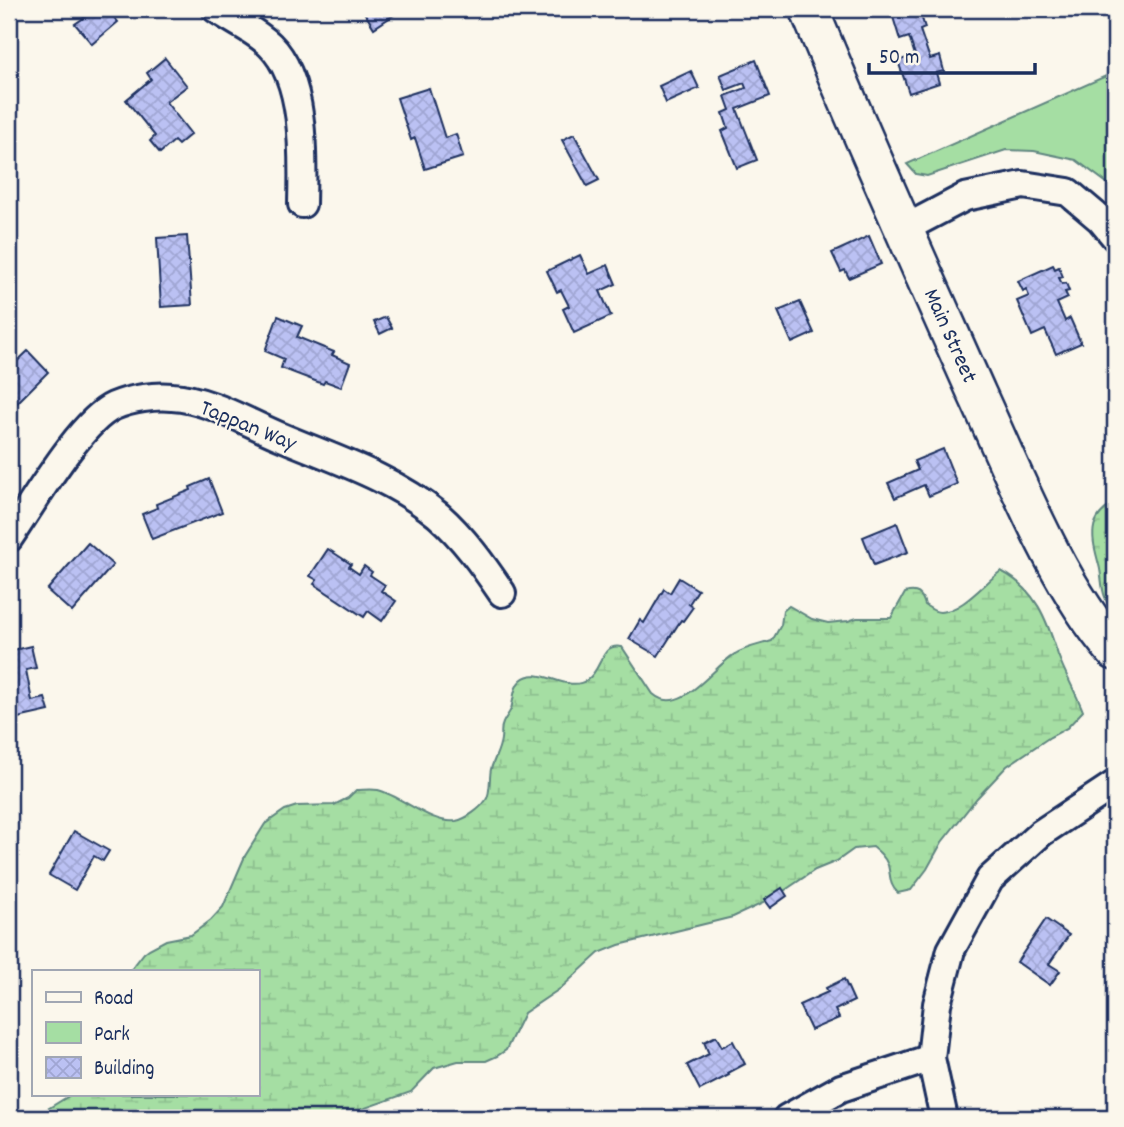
<svg xmlns="http://www.w3.org/2000/svg" width="1124" height="1127" font-family="Dekko,sans-serif">
	<style>
		.wetland { fill: url(#wetland-marsh); stroke: #608680; stroke-width: 2 }
		.green { fill: #a5dea3; stroke: #608680; stroke-width: 2 }
		.building { fill: url(#building-cross-hatch); stroke: #1b2f5e; stroke-width: 2 }
		.lines { fill: none; stroke-linecap: round; stroke-linejoin: round }
		.street-casing { stroke: #1b2f5e; stroke-width: 32 }
		.secondary-casing { stroke: #1b2f5e; stroke-width: 42 }
		.street { stroke: #fbf7ec; stroke-width: 26 }
		.secondary { stroke: #fbf7ec; stroke-width: 37 }
		.labels { text-anchor: middle; stroke-width: 5; stroke-linejoin: round; paint-order: stroke }
		.street-label { font-size: 23px; fill: #1b2f5e; stroke: #fbf7ec }
	</style>
	<defs>
		<pattern id="wetland-marsh" width="20" height="14" patternUnits="userSpaceOnUse" patternTransform="scale(1.75)"><rect width="20" height="14" fill="#a5dea3"/><path d="M1 5h8M5 5V1M11 12h8M15 12V8" fill="none" stroke="#8dbf8f"/></pattern>
		<pattern id="building-cross-hatch" width="8" height="8" patternUnits="userSpaceOnUse" patternTransform="scale(1.75)"><rect width="8" height="8" fill="#bbc1f3"/><path d="M0 0l8 8M0 8l8-8" fill="none" stroke="#a0a6d3"/></pattern>
	</defs>
	<rect width="100%" height="100%" fill="#fbf7ec"/>
	<filter id="ink" filterUnits="userSpaceOnUse"><feTurbulence type="fractalNoise" baseFrequency=".0143" numOctaves="2"/><feDisplacementMap in="SourceGraphic" scale="14" xChannelSelector="R" yChannelSelector="G"/><feConvolveMatrix kernelMatrix="1 2 1 2 8 2 1 2 1" color-interpolation-filters="sRGB"/></filter>
	<g filter="url(#ink)">
		<g class="wetland">
			<path d="M1115 503V610C1112 607 1106 602 1105 597 1101 588 1102 575 1099 565 1092 539 1086 518 1115 503Z"/>
			<path d="M1001 571C1036 589 1047 620 1058 655 1065 674 1076 693 1083 711L1067 728 1050 737 1007 766 977 798 942 842 927 869 911 890 898 893C889 885 891 877 888 865 885 857 879 852 873 847L854 849 837 861 815 870 772 899 733 917 619 945 599 953 561 988 524 1013 506 1050 497 1056 486 1061H458L434 1068 411 1092 362 1109 354 1118H33L72 1094H257V971H130L144 953 149 949 166 940 191 935 211 920 223 907 245 856 265 824 285 810 297 806 334 805 348 798 356 790C363 790 371 789 378 790 402 796 432 825 456 821 466 819 480 809 486 800 491 793 489 778 491 769 494 759 500 749 501 739 502 733 500 729 503 723 505 718 509 714 511 709 514 700 513 687 521 680 539 664 567 694 587 680 603 669 600 642 622 647L653 694C681 718 713 666 735 654 746 647 759 645 772 641L781 625 783 611 789 606 812 619 828 623 848 621 857 618H891L905 593C917 589 922 594 925 605 930 608 934 612 940 612 963 611 983 584 1001 571Z"/>
		</g>
		<polygon class="green" points="1115,72 1115,189 1076,160 1034,151 1006,150 927,176 916,174 907,164"/>
		<g class="building">
			<polygon points="78,9 107,9 118,22 92,44 75,24 85,17"/>
			<polygon points="362,9 395,9 397,13 374,28"/>
			<polygon points="919,9 925,28 920,30 930,59 940,56 944,71 936,73 939,83 909,93 898,61 915,55 909,37 900,40 893,17"/>
			<polygon points="165,58 187,86 166,102 191,134 178,145 174,141 160,153 150,141 155,136 126,100 151,79 147,73"/>
			<polygon points="756,60 770,96 737,109 757,160 737,168 722,131 728,128 723,113 730,110 725,96 746,88 744,83 726,90 720,75"/>
			<polygon points="691,71 699,88 666,103 659,86"/>
			<polygon points="429,88 445,138 456,134 463,157 425,169 415,138 411,140 397,98"/>
			<polygon points="574,134 599,180 587,186 562,140"/>
			<polygon points="187,236 192,305 161,307 157,238"/>
			<polygon points="869,236 881,264 849,278 845,270 841,272 832,253"/>
			<polygon points="580,255 589,274 608,265 616,284 600,291 611,316 574,333 563,309 569,306 561,290 557,292 547,271"/>
			<polygon points="1053,265 1055,269 1059,267 1063,277 1059,278 1062,284 1066,283 1069,291 1065,292 1068,298 1057,303 1065,321 1070,318 1081,343 1056,354 1045,330 1032,336 1017,301 1029,296 1026,289 1023,291 1018,281"/>
			<polygon points="800,302 814,333 792,343 778,311"/>
			<polygon points="278,316 302,326 297,337 334,352 332,355 350,363 341,387 325,381 323,384 281,368 284,359 265,351"/>
			<polygon points="386,317 392,328 380,334 374,322"/>
			<polygon points="28,351 48,372 9,411 9,369"/>
			<polygon points="943,449 957,484 929,496 924,485 895,498 888,483 918,470 914,461"/>
			<polygon points="209,479 222,512 152,539 142,514 157,508 156,504 191,490 190,487"/>
			<polygon points="897,523 908,552 874,565 863,537"/>
			<polygon points="88,543 113,565 72,612 47,590"/>
			<polygon points="328,549 351,564 349,567 359,574 364,566 372,572 370,575 385,585 381,591 396,601 382,621 368,611 364,617 314,584 317,580 310,576"/>
			<polygon points="679,578 698,590 689,604 693,607 683,621 681,620 658,656 629,639 640,620 644,623 664,589 670,593"/>
			<polygon points="31,646 36,668 26,670 32,701 45,698 49,711 9,720 9,651"/>
			<polygon points="74,831 109,851 103,861 94,856 75,890 49,875"/>
			<polygon points="782,888 787,896 770,908 764,900"/>
			<polygon points="1046,919 1069,935 1049,964 1060,971 1050,985 1017,962"/>
			<polygon points="844,979 854,1001 835,1010 839,1018 811,1030 799,1005 828,992 826,988"/>
			<polygon points="716,1036 722,1047 733,1041 745,1064 728,1073 729,1075 700,1090 687,1065 709,1054 704,1042"/>
		</g>
		<g class="lines">
			<g class="street-casing">
				<g id="street">
					<path d="M216 9C233 21 255 30 270 45 306 80 303 158 302 204"/>
					<polyline points="904,229 965,197 1023,185 1068,192 1100,219 1115,237"/>
					<path d="M9 538C32 505 80 421 114 406 130 399 155 395 172 397 208 399 244 421 277 435 333 459 390 476 438 515 464 538 483 565 502 593"/>
					<polyline points="787,1118 841,1088 931,1058"/>
					<polyline points="944,1118 931,1058 937,1004 951,950 990,879 1041,833 1115,784"/>
				</g>
			</g>
			<g class="secondary-casing">
				<path id="secondary" d="M809 9C862 138 920 266 977 394 1015 476 1056 583 1115 651"/>
			</g>
			<use href="#street" class="street"/>
			<use href="#secondary" class="secondary"/>
		</g>
	</g>
	<g class="labels">
		<g class="street-label">
			<text transform="translate(952 335) rotate(66)" y="8">Main Street</text>
			<text transform="translate(249 424) rotate(22)" y="8">Tappan Way</text>
		</g>
	</g>
	<rect width="1124" height="1127" fill="none" stroke="#fbf7ec" stroke-width="35"/>
	<rect x="18" y="18" width="1089" height="1092" fill="none" stroke="#1b2f5e" stroke-width="2.5" filter="url(#ink)"/>
	<rect x="32" y="970" width="228" height="126" fill="#fbf7ec" stroke="#a1a7b3" stroke-width="2"/>
	<rect x="46" y="992" width="35" height="10" fill="#fbf7ec" stroke="#a1a7b3" stroke-width="2"/>
	<text x="94" y="1004" font-size="21" fill="#1b2f5e">Road</text>
	<rect x="46" y="1022" width="35" height="21" fill="#a5dea3" stroke="#a1a7b3" stroke-width="2"/>
	<text x="94" y="1040" font-size="21" fill="#1b2f5e">Park</text>
	<rect x="46" y="1057" width="35" height="21" fill="url(#building-cross-hatch)" stroke="#a1a7b3" stroke-width="2"/>
	<text x="94" y="1074" font-size="21" fill="#1b2f5e">Building</text>
	<path d="M869 63v10h166v-10" fill="none" stroke="#1b2f5e" stroke-width="3.5"/>
	<text x="879" y="63" font-size="21" fill="#1b2f5e" stroke="#fbf7ec" stroke-width="5" paint-order="stroke">50 m</text>
</svg>
